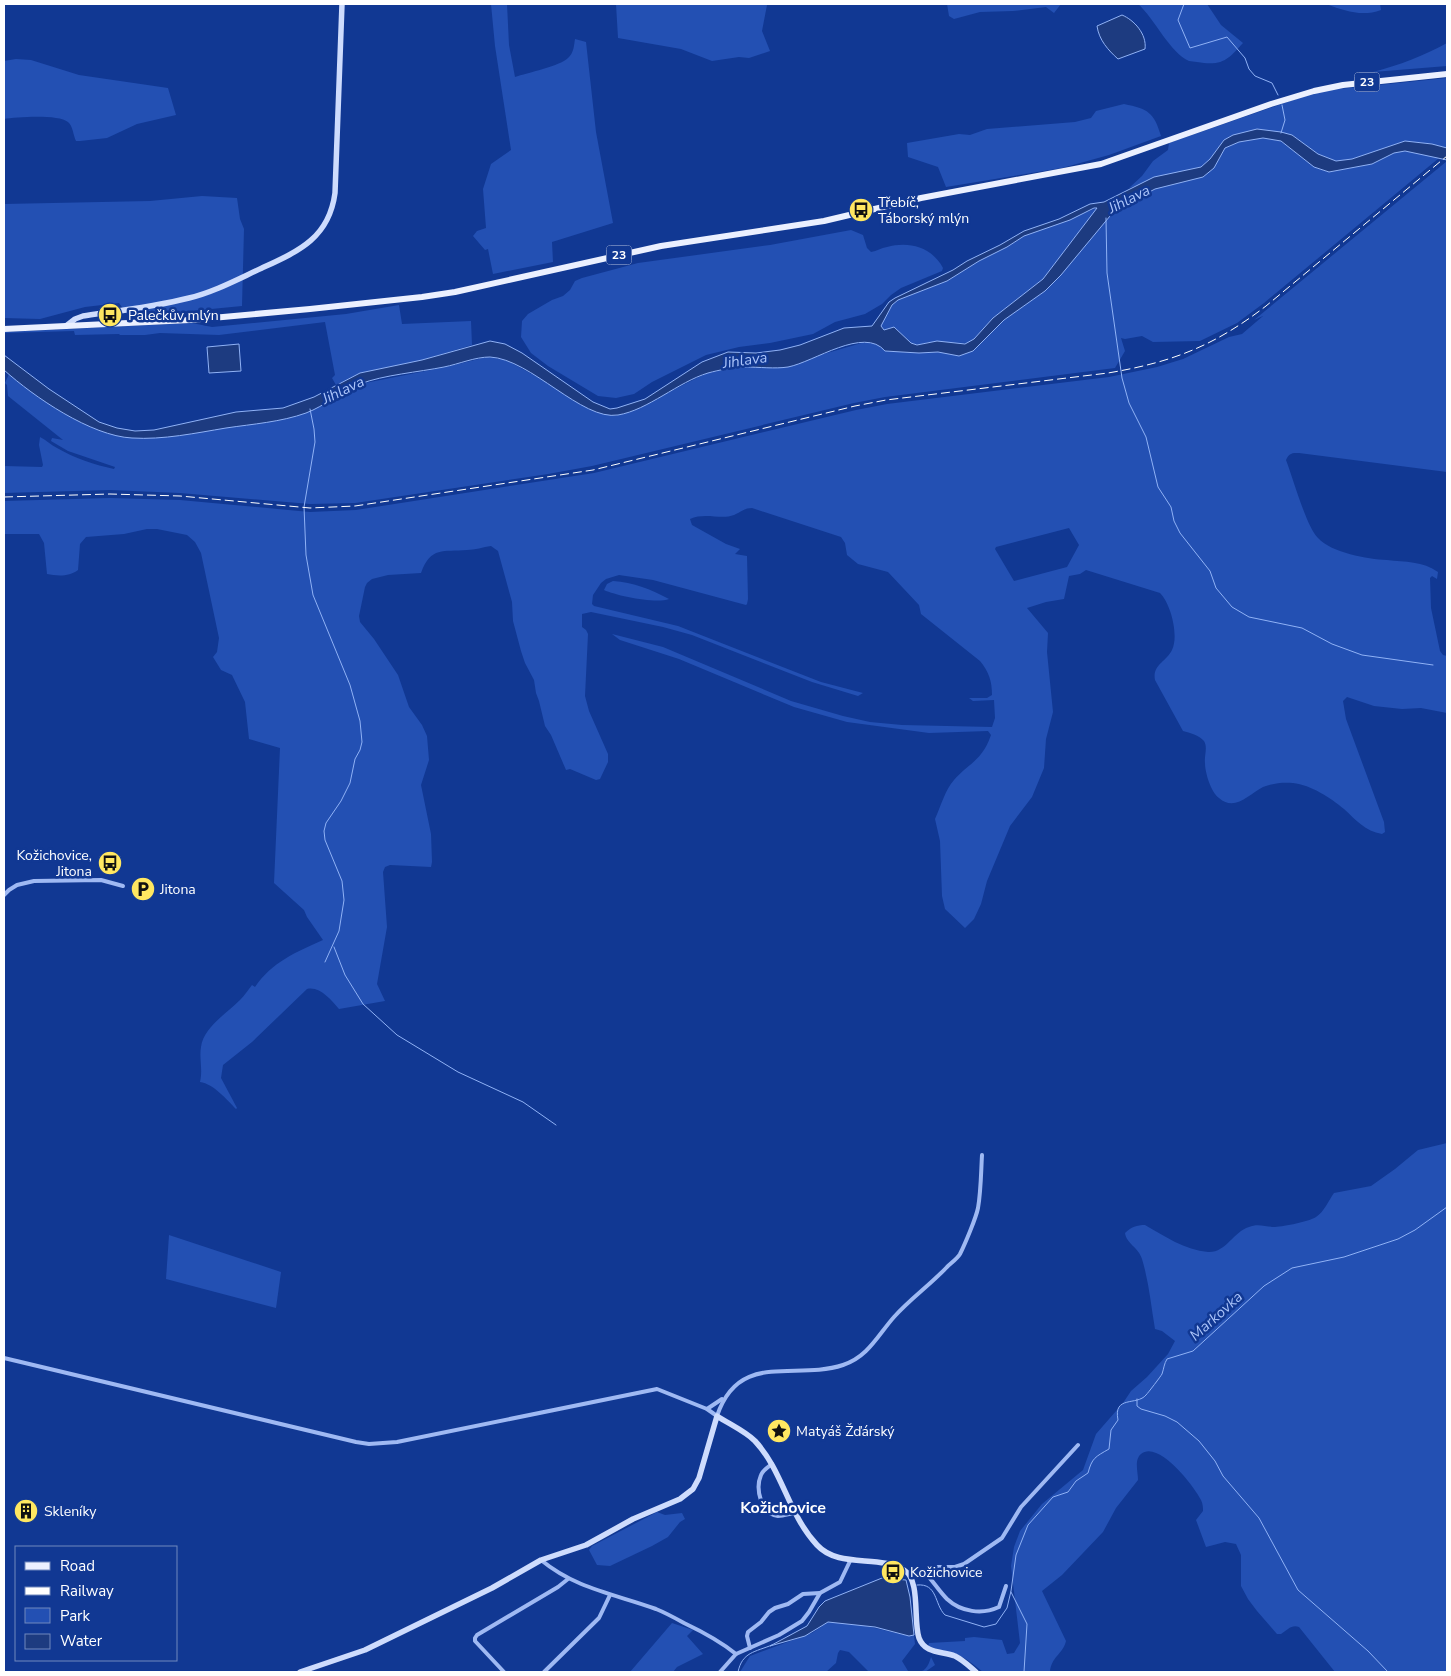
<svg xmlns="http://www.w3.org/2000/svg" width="1451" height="1676" font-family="'Nunito Sans',sans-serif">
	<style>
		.green { fill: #2350b3; fill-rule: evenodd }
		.water { fill: #1d3b80; stroke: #90b2f6; fill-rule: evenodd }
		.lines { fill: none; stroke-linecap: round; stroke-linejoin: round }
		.stream { stroke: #90b2f6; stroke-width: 1 }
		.street { stroke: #9fb9f3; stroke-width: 4 }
		.secondary { stroke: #cedcfd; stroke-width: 5.5 }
		.primary { stroke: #ebf0ff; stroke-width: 6 }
		.rail { stroke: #fff; stroke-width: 1; stroke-dasharray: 9 4; stroke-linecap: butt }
		.labels { text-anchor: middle; stroke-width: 5; stroke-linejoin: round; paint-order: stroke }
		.shield { fill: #113893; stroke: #b8c3df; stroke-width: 1 }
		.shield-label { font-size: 12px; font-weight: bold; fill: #fff }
		.poi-label { font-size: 14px; fill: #fff; stroke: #113893; text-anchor: start }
		.water-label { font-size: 15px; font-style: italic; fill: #abc4fa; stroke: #113893 }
		.quarter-label { font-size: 16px; font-weight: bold; fill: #fff; stroke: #113893 }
	</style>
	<rect width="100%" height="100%" fill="#113893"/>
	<g class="green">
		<path d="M491 4H507L509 45 515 77C527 73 560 66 568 58 574 53 574 45 575 39L586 42 596 132 613 223 552 242 553 262 493 274 488 249 485 250 473 236 477 231 486 228 483 189 491 164 511 150 495 46Z"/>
		<polygon points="616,4 767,5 762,31 770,51 749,58 739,57 712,61 681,49 618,38"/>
		<polygon points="947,4 1061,4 1054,13 1046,7 1013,11 980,12 954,19 949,16"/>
		<path d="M1138 4H1207L1221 25 1243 43C1230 57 1225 65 1204 63 1200 62 1194 62 1189 61 1171 54 1154 18 1138 4Z"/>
		<path d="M1326 4H1380L1381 10C1362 17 1345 11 1326 4Z"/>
		<path d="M1447 43V66L1373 72C1400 65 1423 56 1447 43Z"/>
		<path d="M16 59 31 60 79 75 168 88 176 115 137 124 107 138 80 141H76C73 135 73 126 68 122 59 114 16 117 4 119V61Z"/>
		<polygon points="1447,78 1447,148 1432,144 1405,141 1352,159 1336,161 1318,154 1292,135 1258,129 1233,135 1224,140 1210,159 1201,167 1129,188 1142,176 1153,161 1168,150 1169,143 1319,91"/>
		<path d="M1124 104C1148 109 1154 112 1161 136L1109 155 1062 168 946 187 938 167 908 157 907 143 959 134 970 135 987 129 1075 122 1091 118 1096 111Z"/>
		<path d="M1263 138 1281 141 1314 167 1329 172 1372 164 1394 153 1405 151 1439 158 1264 303 1237 323 1200 341 1153 342 1142 336 1125 339 1121 338 1125 351 1115 368 885 397 854 403 592 466 548 474 355 503 310 504 180 493 110 490 4 493V466L42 467 43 465 39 445 40 437C46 440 51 445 57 448 74 458 95 465 114 469L115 467 68 451 51 441 52 438 63 440 8 396 7 385 5 383 9 374 40 398 93 428 117 436 132 438 178 435 308 412 360 384 446 367 487 357 506 360 550 384 577 402 616 416 645 404 707 373 741 367H779L865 342 880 345 885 351 919 353 938 352 959 356 980 344 1004 320 1045 291 1115 210 1155 189 1203 177 1217 162 1225 148 1239 142Z"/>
		<path d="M1447 161V472L1299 453C1292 453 1289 453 1286 460 1293 478 1306 526 1318 538 1332 553 1367 559 1387 560 1405 562 1423 561 1438 572L1437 579 1432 576 1430 578 1431 608 1440 651 1443 655 1447 656V713L1421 708 1402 709 1374 706 1347 697 1343 701 1346 719 1384 822 1385 832 1382 834C1365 831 1356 820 1344 809 1331 798 1311 785 1293 783 1283 782 1273 783 1263 787 1249 794 1235 812 1219 798 1211 792 1205 773 1205 763 1204 756 1208 747 1204 741 1199 735 1190 733 1183 731L1155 680C1152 665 1166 662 1172 650 1179 636 1171 604 1160 593L1086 570 1080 574 1069 576 1064 599 1046 602 1027 608 1048 633 1047 652 1053 712 1046 739 1044 768 1032 797 1010 826 987 881 981 904 974 919 965 928 945 909 942 896 940 841 935 819C941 806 945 790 954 780 970 762 982 761 991 735L988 731 929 733 847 722 794 707 679 659 620 640 612 634 663 647 791 701 843 716 870 722 902 725 992 727 995 718 994 700 973 701 969 698H987L992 695C992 681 989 672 980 661L921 614 919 605 888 572 858 564 847 555 845 543 841 537 752 508C744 508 741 512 734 515 721 520 705 512 690 519L692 525 726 544 740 549 735 554 747 556 748 599 747 604 746 605 653 580 619 575 606 579 601 583 593 595 592 604 594 606 678 626 821 682 863 693 858 696 812 682 692 635 663 627 591 612 582 614V627L586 630 588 634 585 696 589 711 608 754V762L600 779 596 780 570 769 566 770 551 735 545 726 539 701 536 693 534 680 525 663 521 651 513 621 512 602 498 551 491 546C483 547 475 550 467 550 443 552 431 546 421 573L388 575 372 579 367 583 365 587 359 616 360 622 374 639 398 675 409 707 422 725 427 736 429 760 421 785 431 834 432 862 431 867 390 865 385 867 383 872 387 927 377 984 385 1001 339 1009C331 1000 320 986 307 989L252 1042 223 1065 221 1078 237 1108 236 1109C227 1100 214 1084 200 1082 203 1069 199 1059 201 1047 203 1028 227 1013 240 1000 244 996 248 990 252 985L255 987C272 962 296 952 323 940L307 917 304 910 274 883 280 748 249 739 245 702 232 675 221 670 213 657 217 652 219 638 201 553 195 542 187 535 157 529H147L124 534 86 537 80 544 78 570C69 577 57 576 47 574L44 543 39 534H4V501L110 498 180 500 310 512 356 510 594 473 856 410 887 404 1109 377 1157 367 1183 359 1229 337 1242 334 1263 316 1254 320ZM1069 528 1079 545 1067 567 1014 581 995 549 996 547Z"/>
		<polygon points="202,196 237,198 240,219 244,229 242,306 129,317 119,303 85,307 40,319 4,318 4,204 150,201"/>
		<polygon points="1097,208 1043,279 993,318 974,339 969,343 929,342 918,345 911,343 894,327 884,330 881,325 892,305 898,300 947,281 979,261 1007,247 1024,236"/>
		<path d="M851 230 863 235 867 248 871 252C877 251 881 248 887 247 909 241 932 247 943 268L942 271 901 288 891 295 882 304 865 314 835 322 813 334 770 343 739 347 706 355 652 382 634 394 616 398 598 396 548 366 531 353 521 337 522 321 528 314 552 300 563 296 570 290 575 281 582 278 638 263 770 245Z"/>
		<polygon points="399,305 402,324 471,321 472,345 422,360 360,373 336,385 332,378 335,375 325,322 219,335 160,333 145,335 120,335 119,334 75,335 74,331 4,333 5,332 192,323 212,327 346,314"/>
		<path d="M613 581C633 582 652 590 669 599 656 604 617 596 604 590L607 584Z"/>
		<path d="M1447 1143V1672H1335L1299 1627C1292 1624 1287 1630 1281 1634H1277L1257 1611 1248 1599 1241 1586V1555L1236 1544 1225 1542 1206 1547 1196 1520 1203 1511C1203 1508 1203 1504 1201 1500 1195 1487 1158 1439 1141 1454 1134 1460 1138 1472 1138 1480L1116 1508 1103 1532 1062 1575 1042 1591 1066 1641C1063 1654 1051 1657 1050 1672H983C960 1653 957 1653 928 1648L929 1643 965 1641V1638L974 1637 1002 1640 1007 1654 1014 1653 1020 1643 1011 1566 1014 1547 1020 1531 1042 1504 1083 1470 1096 1434 1123 1403 1131 1391 1147 1377 1168 1354 1175 1341 1162 1331 1155 1329C1151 1306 1149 1282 1142 1259 1139 1248 1126 1243 1125 1233 1131 1227 1137 1225 1145 1225 1164 1236 1185 1250 1208 1252 1226 1253 1233 1232 1249 1227 1258 1223 1266 1227 1275 1227 1285 1226 1308 1222 1316 1217 1324 1212 1329 1200 1334 1193L1371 1186 1395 1169 1418 1150Z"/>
		<polygon points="169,1235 281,1272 276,1308 166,1279"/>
		<polygon points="657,1512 665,1515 682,1513 685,1519 680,1522 668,1537 652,1546 610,1566 597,1565 589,1550 592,1546"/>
		<path d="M828 1622 857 1624 909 1636 914 1635 915 1644 902 1661 908 1671C922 1674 927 1671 931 1657L935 1665 925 1672H869L849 1652 840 1650 838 1653 836 1663 826 1672H740L750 1656 812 1633Z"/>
		<polygon points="672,1623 693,1630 687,1636 703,1654 677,1667 673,1672 630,1672"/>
	</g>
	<g class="water">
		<path d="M1122 15C1134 20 1147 34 1145 49L1118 59C1108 50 1099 40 1097 26Z"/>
		<path d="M1257 129 1281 132 1292 135 1318 154 1336 161 1352 159 1405 141 1432 144 1447 148V160L1405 151 1394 153 1372 164 1329 172 1314 167 1281 141 1263 138 1239 142 1225 148 1214 168 1203 177 1155 189 1115 210 1061 275 1045 291 1004 320 973 351 959 356 938 352 919 353 885 351C864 326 814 362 788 367 775 369 759 367 745 367 734 367 719 370 708 373 678 382 648 410 618 415 582 421 531 359 490 357 475 357 459 364 444 367 419 372 383 375 360 384 341 391 325 406 306 413 281 422 253 424 226 428 196 433 163 440 132 438 91 436 34 397 4 370V355L49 389 99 422 117 428 135 431 154 430 236 412 283 408 314 397 360 373 422 360 490 341 505 344 522 353 593 402 610 409 617 408 645 399 702 362 728 352 756 353 780 350 800 345 844 328 872 326 889 302 895 298 953 270 967 261 1000 245 1024 231 1059 219 1090 204 1104 202 1154 177 1201 167 1210 159 1224 140 1233 135ZM1094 208H1097L1043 279 993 318 974 339 965 344 937 341 917 345 911 343 894 327 884 330 881 326 892 305 898 300 947 281 979 261 1007 247 1024 236 1070 220Z"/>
		<polygon points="239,344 241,371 209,373 207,347"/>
		<polygon points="882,1578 906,1580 910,1597 914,1635 909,1636 875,1627 828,1622 805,1636 770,1646 807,1626 819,1607 825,1601"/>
	</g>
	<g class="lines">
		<g class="stream">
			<polyline points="1184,4 1178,20 1190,48 1227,37 1245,58 1249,69 1255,76 1272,83 1278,95"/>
			<polyline points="1281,133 1285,120 1282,105"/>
			<polyline points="1106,218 1107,273 1122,378 1129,403 1146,437 1158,487 1171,507 1174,521 1180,533 1210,571 1216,588 1232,607 1249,617 1302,628 1332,644 1362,655 1433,665"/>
			<polyline points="310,409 314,429 315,442 304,507 306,555 313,595 350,685 360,721 362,742 360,750 355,759 350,783 341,801 326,823 324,831 325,840 342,881 344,900 339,931 325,962"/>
			<polyline points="334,947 345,975 363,1004 397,1035 458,1072 523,1102 556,1125"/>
			<polyline points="1137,1399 1137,1406 1141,1409 1165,1416 1177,1422 1199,1441 1215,1461 1223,1476 1259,1518 1298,1590 1368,1651 1388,1672"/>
			<path d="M917 1585C938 1583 934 1604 945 1615L984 1627 996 1624 1007 1608 1011 1591 1016 1555 1028 1525 1053 1497 1068 1492 1076 1481 1088 1473C1092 1458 1095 1457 1109 1449L1111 1430 1118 1420C1113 1395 1137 1406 1146 1395 1148 1393 1161 1376 1162 1374 1164 1368 1164 1364 1167 1359L1193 1351 1264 1286 1292 1268 1344 1257 1398 1239 1415 1230 1447 1207"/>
			<polyline points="1011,1592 1027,1624 1024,1672"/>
			<path d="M738 1672C742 1652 755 1652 772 1645"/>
		</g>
		<g class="street">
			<polyline points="4,895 9,890 17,885 34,881 101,880 123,886"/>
			<path d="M4 1358 356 1442 369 1444 397 1442 657 1389 707 1409 717 1416C739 1350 795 1381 843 1365 868 1357 878 1335 894 1317 910 1299 930 1285 947 1267 951 1263 957 1259 960 1254 965 1244 976 1218 978 1208 981 1191 981 1172 982 1155"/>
			<polyline points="707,1409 722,1399"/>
			<path d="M772 1464C768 1467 763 1470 761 1475 755 1489 761 1514 778 1516 783 1516 789 1514 794 1513"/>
			<path d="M541 1560C576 1589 615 1594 656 1609 666 1613 675 1618 684 1623 703 1632 720 1641 736 1654"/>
			<path d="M923 1571C932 1579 938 1590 947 1599 961 1612 982 1615 999 1607L1006 1586"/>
			<polyline points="908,1573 923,1571 936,1567 955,1567 964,1564 1002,1538 1021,1507 1078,1445"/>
			<polyline points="750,1648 747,1636 748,1632 761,1622 769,1612 775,1608 788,1604 803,1594 820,1593"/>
			<polyline points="504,1672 475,1641 475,1638 477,1635 558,1587 568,1579"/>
			<polyline points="544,1672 599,1618 610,1595"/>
			<polyline points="720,1672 736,1654 779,1635 802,1621 809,1612 820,1593 840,1582 851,1559"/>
		</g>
		<g class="secondary">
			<path d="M66 326 75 319 83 316C118 311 154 307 189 298 214 292 238 279 262 268 299 251 329 238 335 193L342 4"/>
			<path d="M300 1672 365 1650 492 1588 541 1560 586 1545 633 1519 680 1499 693 1489 699 1478 717 1416C729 1424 745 1431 755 1441 783 1471 788 1514 817 1545 839 1569 879 1554 904 1570 921 1580 913 1621 919 1638 925 1654 942 1651 955 1656 963 1660 969 1666 976 1672"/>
		</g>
		<polyline class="primary" points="4,329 190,320 310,309 422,297 455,292 661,246 824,221 921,198 1101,164 1271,104 1314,91 1343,85 1447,74"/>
		<path class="rail" d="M4 497 110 494 180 496 310 508 355 506 593 470 855 406 886 400 1108 373C1173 362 1214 346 1266 306L1447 156"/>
	</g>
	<defs>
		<g id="bus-disc" transform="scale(1.25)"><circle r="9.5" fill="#ffe761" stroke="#113893"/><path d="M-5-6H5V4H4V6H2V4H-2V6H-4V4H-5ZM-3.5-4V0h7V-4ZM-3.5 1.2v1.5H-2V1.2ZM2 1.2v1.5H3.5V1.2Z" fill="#111"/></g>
		<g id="parking-disc" transform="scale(1.25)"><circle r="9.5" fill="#ffe761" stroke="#113893"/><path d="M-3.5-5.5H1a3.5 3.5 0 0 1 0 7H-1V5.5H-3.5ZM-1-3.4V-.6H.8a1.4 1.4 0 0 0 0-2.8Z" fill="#111"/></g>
		<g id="sight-disc" transform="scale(1.25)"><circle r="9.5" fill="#ffe761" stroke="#113893"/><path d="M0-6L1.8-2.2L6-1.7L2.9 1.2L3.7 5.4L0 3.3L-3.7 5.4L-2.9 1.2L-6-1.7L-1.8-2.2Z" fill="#111"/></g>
		<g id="building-disc" transform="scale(1.25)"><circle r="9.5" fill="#ffe761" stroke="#113893"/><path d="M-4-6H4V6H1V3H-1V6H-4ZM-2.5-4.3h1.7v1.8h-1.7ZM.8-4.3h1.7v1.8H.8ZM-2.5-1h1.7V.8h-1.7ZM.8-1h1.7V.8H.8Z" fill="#111"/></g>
	</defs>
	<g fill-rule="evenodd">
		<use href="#bus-disc" x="861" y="210"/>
		<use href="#bus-disc" x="110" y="315"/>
		<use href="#bus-disc" x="110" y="863"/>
		<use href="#parking-disc" x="143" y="889"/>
		<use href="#sight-disc" x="779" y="1431"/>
		<use href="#building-disc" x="26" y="1511"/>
		<use href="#bus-disc" x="893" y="1572"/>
	</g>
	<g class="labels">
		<g class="shield">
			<rect x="1354.5" y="72.5" width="25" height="19" rx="4"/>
			<rect x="606.5" y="245.5" width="25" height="19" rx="4"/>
		</g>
		<g class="shield-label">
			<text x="1367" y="86">23</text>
			<text x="619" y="259">23</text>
		</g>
		<g class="poi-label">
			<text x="878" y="207">Třebíč,<tspan x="878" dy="16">Táborský mlýn</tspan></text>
			<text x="128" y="320">Palečkův mlýn</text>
			<text x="92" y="860" text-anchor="end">Kožichovice,<tspan x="92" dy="16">Jitona</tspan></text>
			<text x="160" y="894">Jitona</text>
			<text x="796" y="1436">Matyáš Žďárský</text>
			<text x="44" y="1516">Skleníky</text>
			<text x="910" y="1577">Kožichovice</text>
		</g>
		<g class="water-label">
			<text transform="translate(1129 199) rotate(-27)" y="5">Jihlava</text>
			<text transform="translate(745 360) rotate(-8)" y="5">Jihlava</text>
			<text transform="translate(343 390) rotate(-26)" y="5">Jihlava</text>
			<text transform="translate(1216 1316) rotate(-42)" y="5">Markovka</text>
		</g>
		<g class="quarter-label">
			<text x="783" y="1513">Kožichovice</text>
		</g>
	</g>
	<rect width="1451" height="1676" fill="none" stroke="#ffffff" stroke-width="10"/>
	<rect x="15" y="1546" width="162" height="115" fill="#113893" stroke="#7088be"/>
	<rect x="25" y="1562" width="25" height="8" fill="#ebf0ff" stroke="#7088be"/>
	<text x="60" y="1571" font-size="15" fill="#ffffff">Road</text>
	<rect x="25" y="1587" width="25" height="8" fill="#ffffff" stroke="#7088be"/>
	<text x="60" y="1596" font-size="15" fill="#ffffff">Railway</text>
	<rect x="25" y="1608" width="25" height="15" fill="#2350b3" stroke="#7088be"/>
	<text x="60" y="1621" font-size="15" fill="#ffffff">Park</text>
	<rect x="25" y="1634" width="25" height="15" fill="#1d3b80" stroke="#7088be"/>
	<text x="60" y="1646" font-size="15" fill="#ffffff">Water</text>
</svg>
